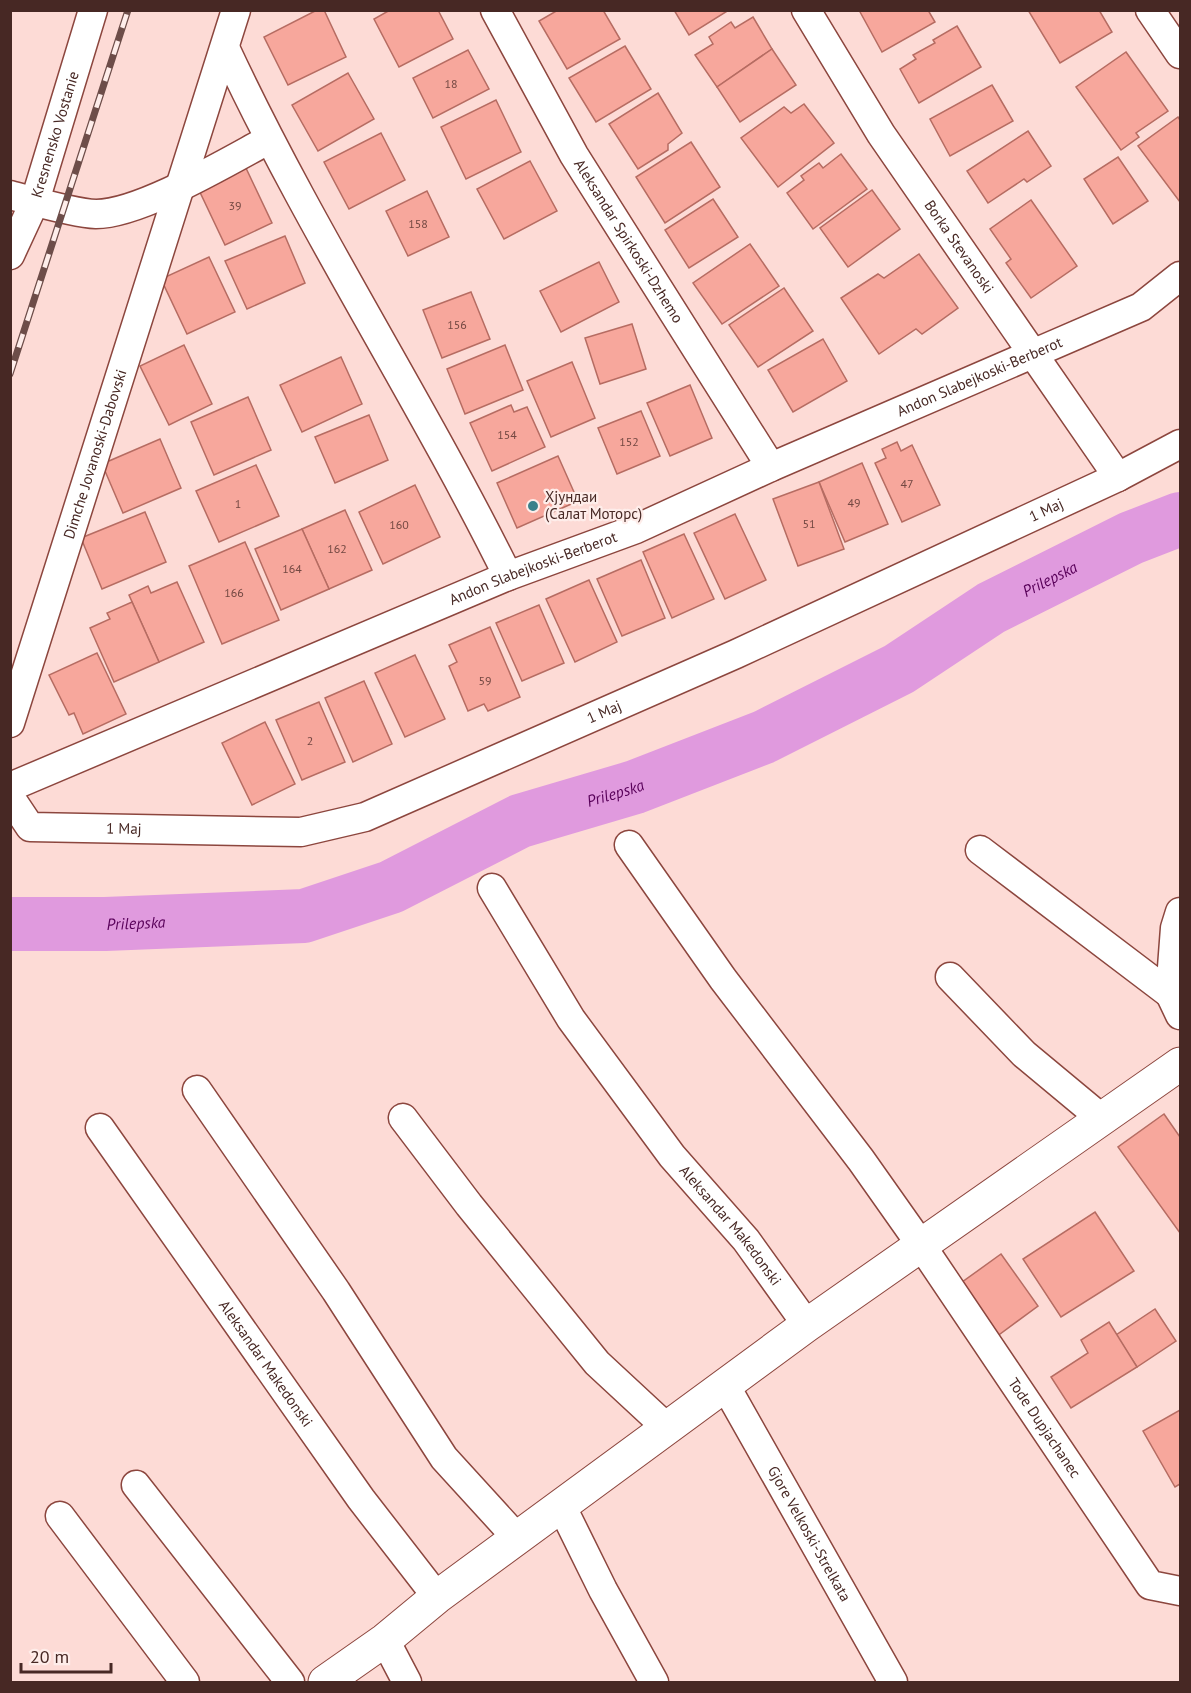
<svg xmlns="http://www.w3.org/2000/svg" width="1191" height="1693" font-family="'PT Sans',sans-serif">
	<style>
		.lines { fill: none; stroke-linecap: round; stroke-linejoin: round }
		.river { stroke: #e09ade; stroke-width: 54 }
		.building { fill: #f7a79c; stroke: #b66c62; stroke-width: 1.5 }
		.street-casing { stroke: #8c463e; stroke-width: 31 }
		.secondary-casing { stroke: #8c463e; stroke-width: 35 }
		.street { stroke: #fff; stroke-width: 28 }
		.secondary { stroke: #fff; stroke-width: 33 }
		.rail-casing { stroke: #6d4d49; stroke-width: 7 }
		.rail { stroke: #feedea; stroke-width: 4.5; stroke-dasharray: 14; stroke-linecap: butt }
		.poi-dot { fill: #3a818b; stroke: #feedea; stroke-width: 2 }
		.labels { text-anchor: middle; stroke-width: 4.5; stroke-linejoin: round; paint-order: stroke }
		.number-label { font-size: 12px; fill: #734842 }
		.street-label { font-size: 15px; fill: #472824; stroke: #feedea }
		.poi-label { font-size: 15px; fill: #472824; stroke: #feedea; text-anchor: start }
		.water-label { font-size: 16px; font-style: italic; fill: #580059; stroke: #feedea }
	</style>
	<rect width="100%" height="100%" fill="#fddbd6"/>
	<g class="lines">
		<path class="river" id="s1" d="M10 924H105L304 916 391 887 520 821 635 787 764 737 899 669 991 608 1131 538 1180 519"/>
	</g>
	<g class="building">
		<polygon points="317,10 324,10 346,57 288,85 264,37"/>
		<polygon points="390,10 438,10 453,39 399,67 374,19"/>
		<polygon points="558,10 603,10 620,39 567,69 539,21"/>
		<polygon points="674,10 729,10 689,35"/>
		<polygon points="859,10 928,10 935,22 882,52"/>
		<polygon points="1028,10 1099,10 1112,32 1060,63"/>
		<polygon points="753,17 772,49 717,87 695,55 713,44 709,37 731,22 735,28"/>
		<polygon points="957,26 981,67 919,103 900,69 916,59 913,55 935,43 933,40"/>
		<polygon points="625,46 651,89 596,122 569,78"/>
		<polygon points="772,49 796,85 740,122 717,87"/>
		<polygon points="468,50 489,89 433,118 413,78"/>
		<polygon points="1126,52 1168,111 1136,133 1139,137 1121,150 1076,87"/>
		<polygon points="348,73 374,119 318,151 292,105"/>
		<polygon points="992,85 1013,121 950,156 930,119"/>
		<polygon points="658,93 682,133 668,144 668,150 638,169 609,124"/>
		<polygon points="496,100 521,152 466,179 441,127"/>
		<polygon points="804,104 834,143 778,187 741,138 784,107 791,113"/>
		<polygon points="1178,117 1180,120 1180,202 1138,146"/>
		<polygon points="1028,131 1051,166 1027,182 1024,179 988,203 967,171"/>
		<polygon points="381,133 405,180 349,209 324,162"/>
		<polygon points="691,142 720,187 665,223 636,177"/>
		<polygon points="841,154 867,189 813,229 787,193 804,180 801,176 819,163 823,168"/>
		<polygon points="1118,157 1148,201 1113,224 1084,179"/>
		<polygon points="530,161 557,211 504,239 477,189"/>
		<polygon points="245,166 272,223 225,245 198,188"/>
		<polygon points="872,190 900,229 848,267 820,228"/>
		<polygon points="427,191 449,237 408,256 386,211"/>
		<polygon points="713,199 738,237 689,268 665,230"/>
		<polygon points="1031,200 1077,266 1031,298 1006,263 1011,259 990,229"/>
		<polygon points="285,236 305,283 247,309 225,261"/>
		<polygon points="750,244 779,286 722,324 693,283"/>
		<polygon points="919,254 958,308 922,334 916,329 879,354 841,298 878,274 884,278"/>
		<polygon points="209,257 235,312 187,334 161,279"/>
		<polygon points="599,262 619,302 561,332 540,291"/>
		<polygon points="784,288 813,331 758,367 729,325"/>
		<polygon points="471,292 490,339 442,358 423,310"/>
		<polygon points="632,324 646,369 600,384 585,338"/>
		<polygon points="823,339 847,381 793,412 768,370"/>
		<polygon points="184,345 212,404 169,425 140,366"/>
		<polygon points="505,345 523,390 465,414 447,369"/>
		<polygon points="341,357 362,404 302,432 280,385"/>
		<polygon points="572,362 595,418 551,437 527,381"/>
		<polygon points="690,385 712,438 670,456 647,403"/>
		<polygon points="248,397 271,450 214,475 191,422"/>
		<polygon points="511,405 514,412 527,407 545,447 492,471 470,423"/>
		<polygon points="641,411 660,456 617,474 598,428"/>
		<polygon points="369,415 388,460 335,483 315,437"/>
		<polygon points="160,439 181,488 123,513 102,464"/>
		<polygon points="897,442 901,451 912,445 940,505 902,522 875,463 886,458 882,449"/>
		<polygon points="558,456 578,501 517,528 497,483"/>
		<polygon points="862,463 888,524 845,542 819,482"/>
		<polygon points="256,465 279,516 219,542 196,491"/>
		<polygon points="819,482 844,549 798,566 773,499"/>
		<polygon points="415,485 440,537 383,564 359,512"/>
		<polygon points="345,510 372,570 329,589 302,529"/>
		<polygon points="145,512 166,562 102,589 81,538"/>
		<polygon points="735,514 766,580 725,599 694,533"/>
		<polygon points="302,529 329,589 281,610 255,549"/>
		<polygon points="684,534 714,599 672,618 643,552"/>
		<polygon points="245,542 279,620 222,644 189,566"/>
		<polygon points="641,560 665,618 622,636 597,579"/>
		<polygon points="589,580 617,642 575,662 546,599"/>
		<polygon points="177,582 204,642 159,662 129,595 148,586 151,593"/>
		<polygon points="132,602 159,662 114,682 90,628 110,619 107,613"/>
		<polygon points="539,605 564,663 522,681 496,623"/>
		<polygon points="490,627 520,697 488,711 484,704 468,711 449,666 457,662 449,645"/>
		<polygon points="97,653 126,714 83,734 74,713 69,715 49,675"/>
		<polygon points="415,655 445,719 405,737 375,673"/>
		<polygon points="364,681 392,744 353,762 325,698"/>
		<polygon points="319,702 345,762 302,780 276,720"/>
		<polygon points="265,722 295,784 252,805 222,743"/>
		<polygon points="1164,1114 1180,1137 1180,1233 1118,1147"/>
		<polygon points="1095,1212 1134,1271 1061,1317 1023,1259"/>
		<polygon points="1001,1254 1038,1306 996,1337 958,1285"/>
		<polygon points="1155,1309 1176,1341 1137,1367 1116,1335"/>
		<polygon points="1109,1322 1137,1367 1071,1408 1051,1377 1088,1353 1081,1340"/>
		<polygon points="1180,1410 1180,1484 1175,1487 1143,1431"/>
	</g>
	<g class="lines">
		<g class="street-casing">
			<g id="street">
				<path id="s2" d="M495 10 574 155 771 467"/>
				<path id="s3" d="M806 10 881 134 1118 477"/>
				<polyline points="1150,10 1180,54"/>
				<path d="M226 50C310 230 420 398 508 576"/>
				<path d="M10 195C33 201 73 213 96 214 140 214 227 162 268 140"/>
				<path id="s4" d="M10 255 35 201 93 10"/>
				<path id="s5" d="M10 723 236 10"/>
				<path id="s6" d="M10 787 508 576 636 529 771 467 1141 307 1180 276"/>
				<path id="s7" d="M10 797 30 827 301 832 365 817 736 654 1118 477 1180 444"/>
				<path id="s8" d="M629 845 723 979 861 1160 921 1245 1150 1585 1180 1591"/>
				<polyline points="980,850 1170,994"/>
				<path id="s9" d="M492 888 571 1019 672 1156 746 1240 807 1325"/>
				<polyline points="1180,912 1175,928 1170,994 1180,1015"/>
				<polyline points="950,977 1024,1054 1101,1118"/>
				<polyline points="197,1090 336,1291 444,1458 517,1538"/>
				<polyline points="403,1118 469,1205 597,1363 666,1427"/>
				<path id="s10" d="M100 1128 361 1499 437 1597"/>
				<path id="s11" d="M725 1385 893 1682"/>
				<polyline points="136,1485 290,1682"/>
				<polyline points="561,1505 603,1590 654,1682"/>
				<polyline points="60,1516 185,1682"/>
				<polyline points="385,1640 407,1682"/>
			</g>
		</g>
		<g class="secondary-casing">
			<polyline id="secondary" points="325,1682 385,1640 437,1597 807,1325 1180,1064"/>
		</g>
		<use href="#street" class="street"/>
		<use href="#secondary" class="secondary"/>
		<g class="rail-casing">
			<polyline id="rail" points="10,374 128,10"/>
		</g>
		<use href="#rail" class="rail"/>
	</g>
	<circle class="poi-dot" cx="533" cy="506" r="6"/>
	<g class="labels">
		<g class="number-label">
			<text x="451" y="88">18</text>
			<text x="235" y="210">39</text>
			<text x="418" y="228">158</text>
			<text x="457" y="329">156</text>
			<text x="507" y="439">154</text>
			<text x="629" y="446">152</text>
			<text x="907" y="488">47</text>
			<text x="854" y="507">49</text>
			<text x="238" y="508">1</text>
			<text x="809" y="528">51</text>
			<text x="399" y="529">160</text>
			<text x="337" y="553">162</text>
			<text x="292" y="573">164</text>
			<text x="234" y="597">166</text>
			<text x="485" y="685">59</text>
			<text x="310" y="745">2</text>
		</g>
		<g class="street-label">
			<text dy="5" stroke="none"><textPath href="#s4" startOffset="129">Kresnensko Vostanie</textPath></text>
			<text dy="5" stroke="none"><textPath href="#s2" startOffset="267">Aleksandar Spirkoski-Dzhemo</textPath></text>
			<text dy="5" stroke="none"><textPath href="#s3" startOffset="282">Borka Stevanoski</textPath></text>
			<text dy="5" stroke="none"><textPath href="#s6" startOffset="1053">Andon Slabejkoski-Berberot</textPath></text>
			<text dy="5" stroke="none"><textPath href="#s5" startOffset="282">Dimche Jovanoski-Dabovski</textPath></text>
			<text dy="5" stroke="none"><textPath href="#s7" startOffset="1120">1 Maj</textPath></text>
			<text dy="5" stroke="none"><textPath href="#s6" startOffset="567">Andon Slabejkoski-Berberot</textPath></text>
			<text dy="5" stroke="none"><textPath href="#s7" startOffset="634">1 Maj</textPath></text>
			<text dy="5" stroke="none"><textPath href="#s7" startOffset="130">1 Maj</textPath></text>
			<text dy="5" stroke="none"><textPath href="#s9" startOffset="414">Aleksandar Makedonski</textPath></text>
			<text dy="5" stroke="none"><textPath href="#s10" startOffset="288">Aleksandar Makedonski</textPath></text>
			<text dy="5" stroke="none"><textPath href="#s8" startOffset="716">Tode Dupjachanec</textPath></text>
			<text dy="5" stroke="none"><textPath href="#s11" startOffset="171">Gjore Velkoski-Strelkata</textPath></text>
		</g>
		<g class="poi-label">
			<text x="545" y="502">Хјундаи<tspan x="545" dy="17">(Салат Моторс)</tspan></text>
		</g>
		<g class="water-label">
			<text dy="6" stroke="none"><textPath href="#s1" startOffset="1116">Prilepska</textPath></text>
			<text dy="6" stroke="none"><textPath href="#s1" startOffset="630">Prilepska</textPath></text>
			<text dy="6" stroke="none"><textPath href="#s1" startOffset="126">Prilepska</textPath></text>
		</g>
	</g>
	<rect width="1191" height="1693" fill="none" stroke="#472824" stroke-width="24"/>
	<path d="M21 1663v9h90v-9" fill="none" stroke="#472824" stroke-width="3"/>
	<text x="30" y="1663" font-size="18" fill="#472824" stroke="#feedea" stroke-width="4.5" paint-order="stroke">20 m</text>
</svg>
